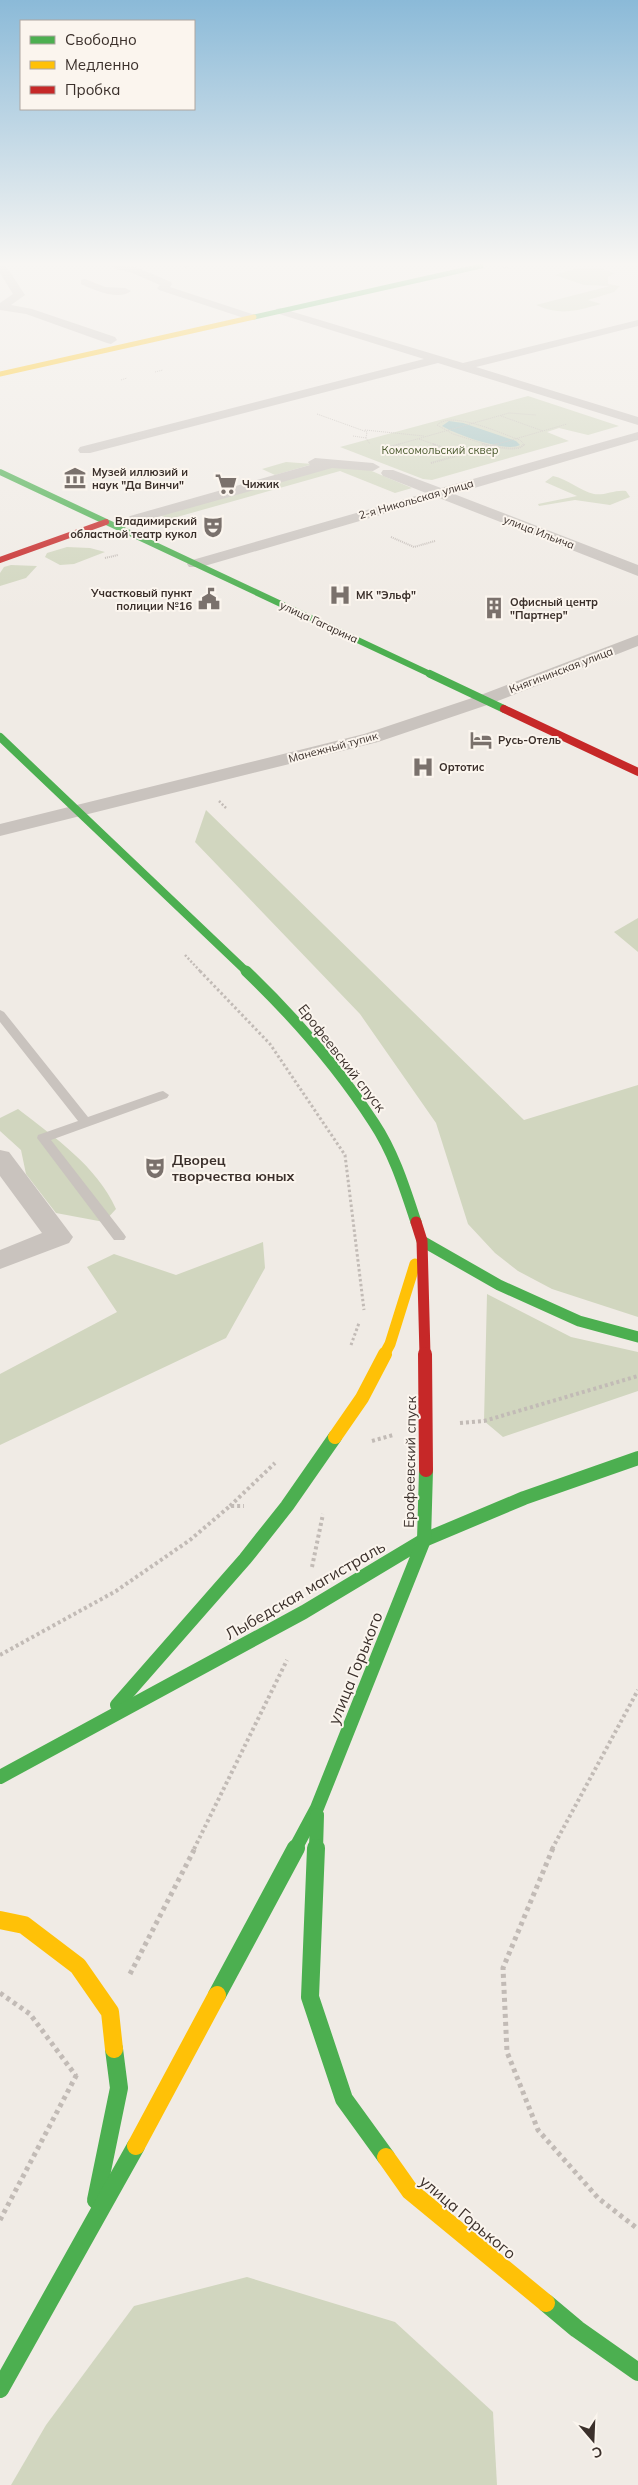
<svg xmlns="http://www.w3.org/2000/svg" width="638" height="2485" font-family="Mulish,sans-serif">
	<style>
		.green { fill: #d1d6bf }
		.water { fill: #a1c2c1 }
		.lines { fill: none; stroke-linecap: round; stroke-linejoin: round }
		.path-far5 { stroke: #c2bbb6; stroke-width: 1; stroke-dasharray: 1 1; stroke-linecap: butt }
		.path-far4 { stroke: #c2bbb6; stroke-width: 2; stroke-dasharray: 1 1; stroke-linecap: butt }
		.path-far3 { stroke: #c2bbb6; stroke-width: 2.5; stroke-dasharray: 2 2; stroke-linecap: butt }
		.path-far2 { stroke: #c2bbb6; stroke-width: 3; stroke-dasharray: 2.5 2.5; stroke-linecap: butt }
		.path-far1 { stroke: #c2bbb6; stroke-width: 4; stroke-dasharray: 3 3; stroke-linecap: butt }
		.path { stroke: #c2bbb6; stroke-width: 5; stroke-dasharray: 4 4; stroke-linecap: butt }
		.lane { fill: #c9c3be; fill-rule: evenodd }
		.street { fill: #c9c3be; fill-rule: evenodd }
		.fast-far5 { stroke: #4caf50; stroke-width: 5 }
		.fast-far4 { stroke: #4caf50; stroke-width: 6 }
		.fast-far3 { stroke: #4caf50; stroke-width: 8 }
		.fast-far2 { stroke: #4caf50; stroke-width: 11 }
		.fast-far1 { stroke: #4caf50; stroke-width: 14 }
		.fast { stroke: #4caf50; stroke-width: 18 }
		.slow-far3 { stroke: #ffc107; stroke-width: 5 }
		.slow-far2 { stroke: #ffc107; stroke-width: 11 }
		.slow-far1 { stroke: #ffc107; stroke-width: 14 }
		.slow { stroke: #ffc107; stroke-width: 18 }
		.jam-far3 { stroke: #c62828; stroke-width: 6 }
		.jam-far2 { stroke: #c62828; stroke-width: 8 }
		.jam-far1 { stroke: #c62828; stroke-width: 11 }
		.jam { stroke: #c62828; stroke-width: 14 }
		.labels { text-anchor: middle; stroke-width: 4; stroke-linejoin: round; paint-order: stroke }
		.far-park-label { font-size: 11px; fill: #4a5a2e; stroke: #fbf5ee }
		.far-poi-label { font-size: 11px; font-weight: bold; fill: #3b302b; stroke: #fbf5ee; text-anchor: start }
		.far-street-label { font-size: 11px; fill: #3b302b; stroke: #fbf5ee }
		.street-label { font-size: 14px; fill: #3b302b; stroke: #fbf5ee }
		.poi-label { font-size: 14px; font-weight: bold; fill: #3b302b; stroke: #fbf5ee; text-anchor: start }
		.near-street-label { font-size: 16px; fill: #3b302b; stroke: #fbf5ee }
	</style>
	<rect width="100%" height="100%" fill="#f0ebe5"/>
	<g class="green">
		<path d="M600 268 615 273 608 277V284L620 286 614 292 588 300 601 304C575 311 561 316 536 305L610 286 584 285 555 275 574 269Z"/>
		<polygon points="528,396 619,426 588,435 559,428 547,432 569,441 432,480 423,479 340,447"/>
		<polygon points="286,462 313,464 275,475 262,469"/>
		<polygon points="332,466 367,469 412,488 395,493 340,471 170,519 159,515"/>
		<path d="M553 476C568 479 580 491 594 494 604 496 616 489 626 491L630 497 610 505 575 500 539 506 538 504 577 496 545 482Z"/>
		<polygon points="67,547 90,548 105,552 74,564 60,565 45,557 47,553"/>
		<polygon points="11,565 37,566 26,578 0,586 0,573 4,567"/>
		<polygon points="206,810 524,1120 638,1085 638,1317 552,1289 518,1271 495,1253 468,1224 436,1123 360,1014 195,842"/>
		<polygon points="638,918 638,952 614,932"/>
		<path d="M18 1109C54 1137 97 1166 116 1209L104 1222 56 1213 26 1174 21 1150 0 1131V1118Z"/>
		<polygon points="263,1242 265,1268 226,1338 0,1445 0,1374 117,1312 87,1267 114,1254 176,1275"/>
		<polygon points="487,1294 571,1337 638,1352 638,1391 503,1437 484,1421"/>
		<polygon points="247,2277 395,2322 493,2412 497,2485 11,2485 46,2425 134,2306"/>
	</g>
	<path class="water" d="M449 421 463 423 516 441 520 445C506 453 455 434 442 426Z"/>
	<g class="lines">
		<g class="path-far5">
			<polyline points="183,268 188,267 186,266"/>
			<polyline points="503,268 514,266"/>
			<polyline points="155,372 163,370"/>
			<polyline points="121,380 127,378"/>
			<polyline points="317,414 367,432 366,438 370,444"/>
			<polyline points="501,416 543,431"/>
			<polyline points="365,430 424,436"/>
			<polyline points="353,436 366,438"/>
			<polyline points="419,439 436,445"/>
			<polyline points="396,445 509,413 536,415"/>
			<path d="M488 445 453 434 437 425C452 410 502 434 520 440L525 445"/>
			<polyline points="494,445 567,424"/>
		</g>
		<g class="path-far4">
			<polyline points="433,444 462,454"/>
			<path d="M482 444C493 446 519 453 524 444"/>
			<polyline points="385,448 400,444"/>
			<polyline points="431,463 498,444"/>
			<polyline points="391,537 414,547 435,541"/>
			<polyline points="105,558 118,555"/>
		</g>
		<g class="path-far3">
			<polyline points="219,801 226,808"/>
			<polyline points="185,955 201,972"/>
		</g>
		<g class="path-far2">
			<polyline points="200,971 270,1044 345,1155 364,1310"/>
			<polyline points="351,1345 359,1323"/>
		</g>
		<g class="path-far1">
			<polyline points="460,1423 484,1421 638,1376"/>
			<polyline points="372,1441 393,1435"/>
			<polyline points="230,1506 275,1463"/>
			<polyline points="312,1567 323,1514"/>
			<polyline points="0,1655 116,1591 190,1540 230,1506 244,1506"/>
			<polyline points="194,1849 287,1660"/>
			<polyline points="552,1849 638,1690"/>
		</g>
		<g class="path">
			<polyline points="553,1848 503,1968 507,2052 538,2130 598,2198 638,2229"/>
			<polyline points="130,1974 195,1848"/>
			<polyline points="0,1993 30,2014 76,2076"/>
			<polyline points="0,2220 77,2074"/>
		</g>
		<polygon class="lane" points="0,1010 4,1012 88,1117 159,1092 163,1091 169,1095 167,1098 51,1140 124,1234 126,1237 124,1240 114,1240 37,1138 38,1135 78,1121 0,1022"/>
		<g class="street">
			<polygon points="0,266 6,266 25,295 11,305 32,309 115,337 117,340 111,344 107,343 26,314 0,310 0,303 13,294 0,273"/>
			<polygon points="114,266 136,267 171,282 172,284 170,287 255,315 257,317 251,320 247,319 159,290 157,288 160,285 130,272 115,269"/>
			<path d="M85 279 105 287 125 288 131 291C120 301 93 290 81 284V280Z"/>
			<polygon points="280,308 463,363 638,320 638,326 476,367 638,417 638,425 438,363 90,453 80,453 78,450 80,447 424,359 276,313 276,309"/>
			<polygon points="638,432 638,440 454,494 638,565 638,576 439,498 201,567 189,567 187,564 189,561 426,493 383,476 381,473 383,470 393,470 441,488"/>
			<polygon points="315,458 373,463 380,467 373,471 332,468 140,522 130,522 127,519 130,516 310,465 308,462"/>
			<polygon points="638,635 638,646 490,704 378,742 0,836 0,824 364,734 478,696"/>
			<polygon points="0,1150 9,1152 73,1237 69,1243 0,1269 0,1250 42,1233 0,1176"/>
		</g>
		<polyline class="fast-far5" points="254,317 481,266"/>
		<polyline class="fast-far4" points="0,472 432,675"/>
		<g class="fast-far3">
			<polyline points="430,674 504,709"/>
			<polyline points="0,737 247,972"/>
		</g>
		<g class="fast-far2">
			<path d="M246 971C294 1017 338 1067 374 1123 394 1153 405 1189 416 1222"/>
			<polyline points="422,1241 499,1285 579,1321 638,1337"/>
		</g>
		<g class="fast-far1">
			<polyline points="117,1705 245,1559 287,1506 335,1437"/>
			<polyline points="0,1777 304,1612 424,1540 524,1498 638,1458"/>
			<polyline points="295,1849 317,1808 424,1540 426,1470"/>
			<polyline points="316,1849 317,1815"/>
		</g>
		<g class="fast">
			<polyline points="316,1848 310,1997 344,2099 386,2157"/>
			<polyline points="217,1995 296,1848"/>
			<polyline points="96,2200 119,2088 114,2049"/>
			<polyline points="546,2303 577,2329 638,2372"/>
			<polyline points="0,2389 136,2146"/>
		</g>
		<polyline class="slow-far3" points="0,374 254,317"/>
		<polyline class="slow-far2" points="384,1355 390,1344 415,1264"/>
		<polyline class="slow-far1" points="335,1437 362,1398 385,1354"/>
		<g class="slow">
			<polyline points="0,1920 24,1925 78,1966 110,2012 114,2049"/>
			<polyline points="136,2146 217,1995"/>
			<polyline points="386,2157 410,2191 546,2303"/>
		</g>
		<polyline class="jam-far3" points="0,560 106,522"/>
		<polyline class="jam-far2" points="504,709 638,772"/>
		<polyline class="jam-far1" points="416,1222 422,1241 425,1355"/>
		<polyline class="jam" points="425,1354 426,1470"/>
	</g>
	<linearGradient id="sky" x2="0" y2="1"><stop stop-color="#8bbad8"/><stop offset="0.43" stop-color="#f8f6f3"/><stop offset="1" stop-color="#f8f6f3" stop-opacity="0"/></linearGradient>
	<rect width="638" height="614" fill="url(#sky)"/>
	<defs>
		<g id="museum-bare" transform="scale(1.725)"><path d="M0-6L6-3V-2H-6V-3ZM-5-1h2V3h-2ZM-1-1h2V3h-2ZM3-1h2V3H3ZM-6 4H6V6H-6Z" fill="#7a716c" stroke="#fbf5ee" stroke-width="2.5" paint-order="stroke"/></g>
		<g id="supermarket-bare" transform="scale(1.725)"><path d="M-6-5.5h2.5l.6 2H6L4.5 2H-2.5L-4.4-4H-6ZM-1.5 3.2a1.3 1.3 0 1 0 .1 0ZM3 3.2a1.3 1.3 0 1 0 .1 0Z" fill="#7a716c" stroke="#fbf5ee" stroke-width="2.5" paint-order="stroke"/></g>
		<g id="theatre-bare" transform="scale(1.725)"><path d="M-5-5.5Q0-4 5-5.5V0Q5 5 0 6Q-5 5-5 0ZM-3.3-2.5H-1v1.5H-3.3ZM1-2.5H3.3v1.5H1ZM-2.8 1Q0 5.5 2.8 1Z" fill="#7a716c" stroke="#fbf5ee" stroke-width="2.5" paint-order="stroke"/></g>
		<g id="hospital-bare" transform="scale(1.725)"><path d="M-5-5h3v3.5h4V-5h3V5h-3V1.5h-4V5h-3Z" fill="#7a716c" stroke="#fbf5ee" stroke-width="2.5" paint-order="stroke"/></g>
		<g id="civic-bare" transform="scale(1.725)"><path d="M-.6-6.5H3V-4.5H.6V-3L4-1V1h2V6H-6V1h2V-1L-.6-3ZM-1.2 2.5V6h2.4V2.5Z" fill="#7a716c" stroke="#fbf5ee" stroke-width="2.5" paint-order="stroke"/></g>
		<g id="building-bare" transform="scale(1.725)"><path d="M-4-6H4V6H1V3H-1V6H-4ZM-2.5-4.3h1.7v1.8h-1.7ZM.8-4.3h1.7v1.8H.8ZM-2.5-1h1.7V.8h-1.7ZM.8-1h1.7V.8H.8Z" fill="#7a716c" stroke="#fbf5ee" stroke-width="2.5" paint-order="stroke"/></g>
		<g id="hotel-bare" transform="scale(1.725)"><path d="M-6-4.5h1.5V1H6V5H4.5V3h-9V5H-6ZM-4 0a1.8 1.8 0 1 1 3.6 0ZM.5 0V-2.5h3Q6-2.5 6 0Z" fill="#7a716c" stroke="#fbf5ee" stroke-width="2.5" paint-order="stroke"/></g>
	</defs>
	<g fill-rule="evenodd">
		<use href="#museum-bare" x="75" y="478"/>
		<use href="#supermarket-bare" x="226" y="484"/>
		<use href="#theatre-bare" x="213" y="527"/>
		<use href="#hospital-bare" x="340" y="595"/>
		<use href="#civic-bare" x="209" y="599"/>
		<use href="#building-bare" x="494" y="608"/>
		<use href="#hotel-bare" x="481" y="740"/>
		<use href="#hospital-bare" x="423" y="767"/>
		<use href="#theatre-bare" x="155" y="1168"/>
	</g>
	<g class="labels">
		<g class="far-park-label">
			<text x="440" y="454">Комсомольский сквер</text>
		</g>
		<g class="far-poi-label">
			<text x="92" y="476">Музей иллюзий и<tspan x="92" dy="13">наук "Да Винчи"</tspan></text>
			<text x="242" y="488">Чижик</text>
			<text x="197" y="525" text-anchor="end">Владимирский<tspan x="197" dy="13">областной театр кукол</tspan></text>
			<text x="192" y="597" text-anchor="end">Участковый пункт<tspan x="192" dy="13">полиции №16</tspan></text>
			<text x="356" y="599">МК "Эльф"</text>
			<text x="510" y="606">Офисный центр<tspan x="510" dy="13">"Партнер"</tspan></text>
			<text x="498" y="744">Русь-Отель</text>
			<text x="439" y="771">Ортотис</text>
		</g>
		<g class="far-street-label">
			<text transform="translate(416 499) rotate(-16)" y="4">2-я Никольская улица</text>
			<text transform="translate(539 532) rotate(21)" y="4">улица Ильича</text>
			<text transform="translate(319 622) rotate(25)" y="4">улица Гагарина</text>
			<text transform="translate(561 670) rotate(-21)" y="4">Княгининская улица</text>
			<text transform="translate(333 747) rotate(-15)" y="4">Манежный тупик</text>
		</g>
		<g class="street-label">
			<text transform="translate(342 1058) rotate(52)" y="5">Ерофеевский спуск</text>
			<text transform="translate(410 1462) rotate(-89)" y="5">Ерофеевский спуск</text>
		</g>
		<g class="poi-label">
			<text x="172" y="1165">Дворец<tspan x="172" dy="16">творчества юных</tspan></text>
		</g>
		<g class="near-street-label">
			<text transform="translate(305 1590) rotate(-30)" y="6">Лыбедская магистраль</text>
			<text transform="translate(355 1668) rotate(-68)" y="6">улица Горького</text>
			<text transform="translate(468 2217) rotate(40)" y="6">улица Горького</text>
		</g>
	</g>
	<rect x="20" y="20" width="175" height="90" fill="#fbf5ee" stroke="#aea6a0"/>
	<rect x="30" y="36" width="25" height="8" fill="#4caf50" stroke="#aea6a0"/>
	<text x="65" y="45" font-size="15" fill="#3b302b">Свободно</text>
	<rect x="30" y="61" width="25" height="8" fill="#ffc107" stroke="#aea6a0"/>
	<text x="65" y="70" font-size="15" fill="#3b302b">Медленно</text>
	<rect x="30" y="86" width="25" height="8" fill="#c62828" stroke="#aea6a0"/>
	<text x="65" y="95" font-size="15" fill="#3b302b">Пробка</text>
	<g transform="translate(593 2440) rotate(161)" stroke="#fbf5ee" stroke-width="4" paint-order="stroke">
	<path d="M0-4L9 19L0 12L-9 19Z" fill="#3b302b"/>
	<text y="-8" font-size="14" font-weight="bold" text-anchor="middle" fill="#3b302b">С</text>
	</g>
</svg>
